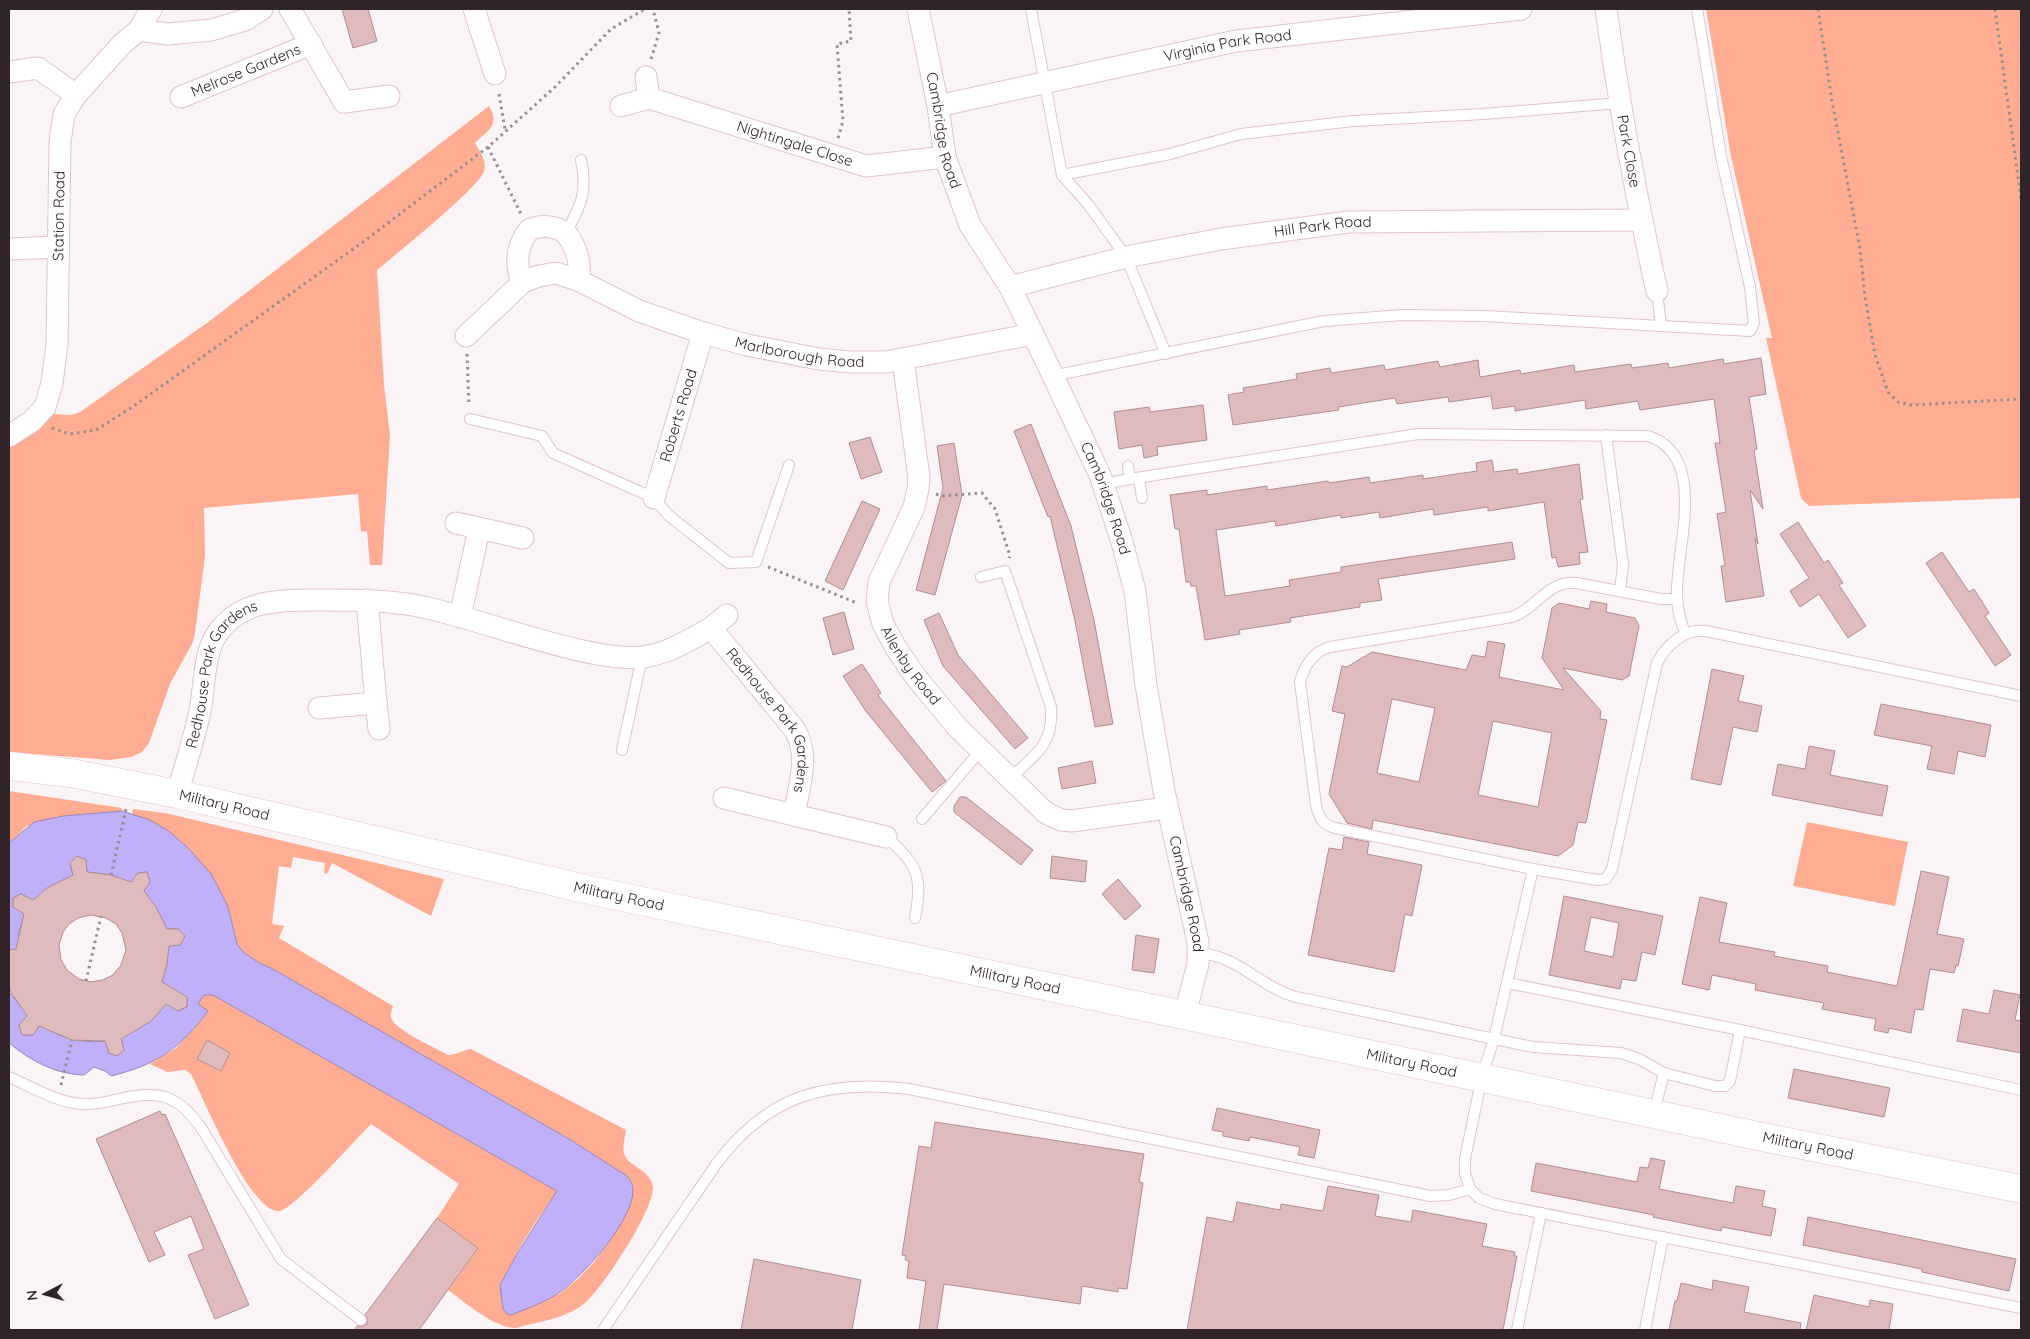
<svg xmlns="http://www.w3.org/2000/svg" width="2030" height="1339" font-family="Quicksand,sans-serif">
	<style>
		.green { fill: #ffad92 }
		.water { fill: #c0b0f9; stroke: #9586bb }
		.building { fill: #e0bbbd; stroke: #b18d90; fill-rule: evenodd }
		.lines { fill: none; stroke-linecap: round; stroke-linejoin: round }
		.lane-casing { stroke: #e2c1d1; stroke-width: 12 }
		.street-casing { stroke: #e2c1d1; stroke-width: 23 }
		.secondary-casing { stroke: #e2c1d1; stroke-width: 29 }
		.path { stroke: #978d92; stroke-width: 3; stroke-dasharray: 2.5 4; stroke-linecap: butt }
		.lane { stroke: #fff; stroke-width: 10 }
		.street { stroke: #fff; stroke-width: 21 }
		.secondary { stroke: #fff; stroke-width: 28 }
		.labels { text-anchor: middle; stroke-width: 4.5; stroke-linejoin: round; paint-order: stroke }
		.street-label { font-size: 15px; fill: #30232a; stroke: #fbf4f7 }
	</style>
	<rect width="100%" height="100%" fill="#fbf4f7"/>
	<g class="green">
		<polygon points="1706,9 2021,9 2021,498 1809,506 1801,498 1766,338 1772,338 1731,156"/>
		<path d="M489 106C500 125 489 130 475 143 480 152 487 161 484 171 479 188 395 255 377 270L384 385 390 435 382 565H370L367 531 361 532 358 494 204 508 205 556 195 633 193 642 170 684 149 743 142 752 131 757 110 760 9 752V447L54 414 71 415 80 412 207 323Z"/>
		<polygon points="9,791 122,808 122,811 63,816 27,826 9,843"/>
		<path d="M133 809 165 813 444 879 431 916 332 863 327 874 324 873 325 863 293 857 291 868 279 866 272 924 284 926 279 938 393 1006C392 1010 390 1013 391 1018 395 1030 436 1048 448 1055 457 1055 463 1050 471 1049L626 1130C625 1137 622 1147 624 1153 627 1167 650 1168 653 1187 655 1208 600 1294 581 1306 563 1319 537 1322 516 1328 494 1328 466 1303 448 1290L478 1248 437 1218 459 1184 371 1124C356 1139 296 1207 280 1211 252 1217 203 1097 191 1074L185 1070 167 1072 150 1064 176 1048 196 1027 198 1004 204 995H213L220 999 557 1191C540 1218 486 1284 507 1314L511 1315 559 1294 578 1279 595 1261 619 1227 628 1209 633 1190 627 1176 569 1139 271 968 261 964 243 952 237 944 228 907 132 814Z"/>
		<polygon points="1807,822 1908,842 1895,906 1793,886"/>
	</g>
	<path class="water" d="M122 811 150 820 170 832 188 848 212 875 228 907 237 944 243 952 261 964 271 968 569 1139 627 1176C630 1180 633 1185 633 1190 633 1221 584 1275 560 1292 548 1301 526 1309 511 1315L507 1314 503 1309 500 1285 518 1252 557 1191 213 995H204L198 1004 208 1011C180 1049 156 1065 111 1076L105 1071 94 1067 84 1075C55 1074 31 1061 9 1043V992L28 1015 19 1025 22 1035H33L40 1025C59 1037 82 1044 105 1041L109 1053 117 1056 124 1050 121 1037C140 1030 154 1020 166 1004L178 1011 187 1007V997L162 982 167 964 169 946 180 945 185 936 178 929H167L156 907 143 892 150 882 147 872 138 873 131 883 111 875 87 872 86 860 77 856 70 863 73 875 47 888 34 901 21 894 13 898V907L25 914 19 932 18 949 9 950V843L34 822 63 816Z"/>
	<g class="building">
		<polygon points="342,9 368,9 377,41 353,48"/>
		<polygon points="1761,358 1766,394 1749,397 1757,449 1754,450 1763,509 1750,490 1758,544 1755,538 1764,596 1726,602 1721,566 1725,566 1717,514 1726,512 1715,443 1720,443 1714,399 1640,410 1638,401 1586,409 1585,400 1515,411 1515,406 1493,409 1491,396 1449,402 1448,397 1397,404 1395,398 1338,407 1339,410 1233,425 1228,395 1244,392 1243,388 1297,379 1296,374 1330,368 1331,373 1384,365 1385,370 1438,361 1440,367 1478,360 1480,377 1520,370 1521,374 1574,365 1575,372 1631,364 1632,368 1668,363 1669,368 1723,359 1724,364"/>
		<polygon points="1203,405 1207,440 1157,447 1158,455 1144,458 1142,445 1119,449 1114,412 1149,407 1150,412"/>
		<polygon points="1031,424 1071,526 1094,620 1113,724 1095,727 1075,621 1050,516 1048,517 1014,431"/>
		<polygon points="870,437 882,472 861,479 849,443"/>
		<polygon points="954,443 962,495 935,595 916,590 943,488 937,446"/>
		<polygon points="1492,460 1494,472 1517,469 1518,474 1579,464 1583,499 1580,500 1588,552 1579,553 1580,564 1558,567 1556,557 1552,558 1544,502 1488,511 1488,507 1434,515 1433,509 1380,518 1379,512 1341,518 1341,515 1276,526 1275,521 1216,530 1225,596 1290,586 1289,580 1341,572 1341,567 1512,542 1515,559 1378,579 1382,600 1360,603 1360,607 1290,618 1291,622 1239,630 1240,634 1205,640 1196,586 1191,586 1190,582 1186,582 1179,529 1175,529 1170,495 1207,490 1207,495 1267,486 1267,490 1328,481 1329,483 1369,477 1370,483 1423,475 1423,479 1477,471 1476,463"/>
		<polygon points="862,501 880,509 843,590 825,581"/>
		<polygon points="1798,522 1824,563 1828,560 1843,583 1839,585 1866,626 1848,638 1819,594 1800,607 1790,591 1809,578 1780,534"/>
		<polygon points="1942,552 1969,592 1974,589 1989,613 1985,616 2011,655 1995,666 1926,563"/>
		<path d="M1591 601 1607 604 1606 612 1635 618 1639 626 1629 676 1622 680 1563 668 1601 711 1600 719 1607 720 1586 823 1578 822 1573 845 1558 856 1373 820 1372 829 1347 823 1329 794 1345 714 1332 711 1342 666 1347 667 1372 652 1466 670 1472 655 1485 657 1488 641 1505 644 1499 677 1564 690 1542 658 1552 608 1559 603 1589 609ZM1392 699 1435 708 1419 782 1377 773ZM1493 721 1552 733 1538 807 1478 795Z"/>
		<polygon points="844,612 854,649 833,655 823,618"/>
		<polygon points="939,613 958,655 1028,738 1015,749 943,666 924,620"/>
		<polygon points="862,664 881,693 878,695 946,781 932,792 865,710 843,676"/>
		<polygon points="1712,669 1744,676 1738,701 1762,706 1757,732 1733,727 1721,785 1691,779"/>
		<polygon points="1881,704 1991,725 1985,757 1958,751 1954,774 1927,769 1932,746 1874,735"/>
		<polygon points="1809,746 1835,751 1830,775 1888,786 1882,816 1772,795 1778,764 1805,769"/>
		<polygon points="1092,761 1096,783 1062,789 1058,768"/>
		<polygon points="960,797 966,797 1033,850 1021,865 954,812 954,806"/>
		<polygon points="1344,837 1369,842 1367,854 1422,865 1412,916 1405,914 1394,972 1308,955 1329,848 1342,850"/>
		<path d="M77 856 86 860 87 872 111 875 131 882 138 873 147 872 150 882 144 891 156 907 167 929H178L185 936 180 945 169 946 167 964 162 982 187 997V1006L178 1011 166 1004 151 1021 121 1039 124 1050 117 1056 109 1053 105 1041 72 1040 39 1026 33 1035H22L19 1025 27 1016 9 989V950L16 949 24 914 13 907V898L21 894 33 900 47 888 73 875 70 863ZM91 915 106 918 116 924 122 933 126 950 121 965 113 975 102 980 91 982 79 979 67 970 61 960 59 945 63 932 69 924 78 918Z"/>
		<polygon points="1052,856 1087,861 1085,882 1050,878"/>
		<polygon points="1921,871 1949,877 1937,934 1964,939 1958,966 1956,965 1954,973 1930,969 1923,1010 1915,1009 1911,1033 1889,1028 1888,1033 1874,1030 1876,1019 1822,1009 1824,1003 1755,990 1756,984 1712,975 1709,990 1682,984 1700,897 1727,903 1719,942 1775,952 1774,956 1828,966 1827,972 1897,986"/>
		<polygon points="1118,879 1141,906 1125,920 1102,894"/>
		<path d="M1564 896 1663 916 1655 955 1642 952 1636 981 1622 979 1620 989 1549 975ZM1591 917 1619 923 1613 957 1584 951Z"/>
		<polygon points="1136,935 1159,939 1154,973 1132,970"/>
		<polygon points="1994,990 2020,995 2015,1020 2021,1021 2021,1053 1957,1041 1963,1009 1989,1014"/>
		<polygon points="207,1040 230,1053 221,1071 197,1059"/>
		<polygon points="1794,1069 1890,1088 1884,1117 1788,1098"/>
		<polygon points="1217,1108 1320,1130 1314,1158 1298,1155 1300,1147 1250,1137 1249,1141 1223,1136 1223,1132 1212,1130"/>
		<polygon points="160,1111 162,1115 165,1114 249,1305 215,1319 188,1255 204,1249 191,1216 154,1232 165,1255 149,1262 96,1139"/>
		<polygon points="935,1122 1144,1154 1139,1182 1143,1183 1127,1289 1118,1288 1118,1292 1082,1286 1080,1304 944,1284 937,1330 919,1330 926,1281 907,1278 909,1261 905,1260 906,1256 902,1255 919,1146 931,1148"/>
		<polygon points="1651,1158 1665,1161 1659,1189 1733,1203 1736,1186 1765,1191 1762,1206 1776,1209 1771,1236 1722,1227 1721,1231 1653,1217 1654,1215 1531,1191 1536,1163 1637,1182 1640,1167 1648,1168"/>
		<polygon points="1328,1186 1379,1195 1375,1216 1411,1222 1413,1210 1487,1224 1482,1246 1515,1252 1514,1256 1517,1256 1503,1330 1187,1330 1207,1217 1233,1222 1237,1202 1280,1210 1281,1204 1323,1211"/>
		<polygon points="1808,1217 2016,1259 2009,1291 1922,1272 1922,1269 1803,1245"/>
		<polygon points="437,1218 478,1248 419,1330 354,1330 357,1326 363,1326 367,1324 367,1318 365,1315"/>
		<polygon points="754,1259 861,1280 852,1330 741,1330"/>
		<polygon points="1713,1280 1749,1287 1744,1312 1801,1323 1800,1330 1669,1330 1675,1301 1677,1301 1681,1283 1712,1290"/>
		<polygon points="1814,1295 1869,1307 1870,1300 1893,1304 1889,1330 1806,1330"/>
	</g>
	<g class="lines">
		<g class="lane-casing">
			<g id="lane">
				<polyline points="1031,9 1062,175 1088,204 1126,257 1166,354"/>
				<polyline points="1062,175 1170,154 1241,134 1353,121 1484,114 1619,103"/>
				<path d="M566 233C581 205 588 192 581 160"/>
				<polyline points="1657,291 1661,326"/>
				<polyline points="1052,376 1324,321 1402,315 1484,316 1750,331 1754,323 1750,287 1721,156 1697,9"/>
				<polyline points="470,419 542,436 553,453 654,498 668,515 729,563 756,562 789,465"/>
				<polyline points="1606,435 1623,565 1620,591"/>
				<path d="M1128 466 1130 479 1418 434 1648 436C1709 455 1676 548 1677 593 1677 607 1680 622 1686 634"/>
				<polyline points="1139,478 1142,498"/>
				<polyline points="1103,484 1130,479"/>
				<path d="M981 577 1005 571 1051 707C1054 745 1035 755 1009 779"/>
				<path d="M1677 599H1661L1576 583C1548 580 1536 609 1512 617L1330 647C1314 651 1304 666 1300 682L1316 805C1319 818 1322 824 1335 828L1533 869 1597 880 1606 879 1612 869 1657 663C1666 645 1685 628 1706 631L2021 696"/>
				<polyline points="622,750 642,657"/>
				<polyline points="922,819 981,750"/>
				<path d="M886 837C918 865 923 876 915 918"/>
				<polyline points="1533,869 1494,1039 1482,1076 1465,1159 1465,1173 1470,1189 1479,1198 1495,1204 2021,1308"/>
				<path d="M1199 953C1239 956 1260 987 1296 997L1533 1047 1621 1053 1639 1059 1664 1073 1654 1112"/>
				<polyline points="1508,983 1740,1030 2021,1090"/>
				<polyline points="1664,1073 1715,1086 1725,1086 1730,1081 1740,1030"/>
				<path d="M9 1077C32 1087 56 1102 81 1104 94 1105 107 1102 119 1099 158 1090 176 1094 200 1126L281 1259 361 1320"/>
				<path d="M603 1330 717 1163C768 1095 827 1079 909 1089L1430 1196 1449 1195 1470 1189"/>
				<polyline points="1517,1330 1541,1213"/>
				<polyline points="1645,1330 1663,1237"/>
			</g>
		</g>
		<g class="street-casing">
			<g id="street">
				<polyline points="290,9 344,102 389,96"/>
				<polyline points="474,9 495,74"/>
				<path id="s1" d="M918 9 938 106 945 157 970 225 1010 287 1033 334 1100 475 1122 542 1135 591 1146 685 1164 791 1198 942V964L1185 1014"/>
				<path id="s2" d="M1606 9C1619 104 1636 198 1657 291"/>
				<polyline points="139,30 168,34 211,30 245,20 262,9"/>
				<polyline points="9,72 38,68 76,95"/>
				<polyline points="646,77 649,98"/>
				<path id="s3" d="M181 97 311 44"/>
				<path id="s4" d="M621 106 649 98 866 166 945 157"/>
				<path id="s5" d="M938 106 1236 41 1521 9"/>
				<polyline points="9,249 57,247"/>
				<path d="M523 282C514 266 517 245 529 230 541 224 555 226 566 233 576 246 582 264 578 280"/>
				<path id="s6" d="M1010 287 1126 257 1221 239 1348 222 1641 220"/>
				<path id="s7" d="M466 336 523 282 539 276 556 273 578 280 639 311 703 333 747 345 819 359 850 362H886L1033 334"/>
				<path id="s8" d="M903 360 919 477 918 489 914 507 879 582 877 601 883 624 896 648 915 676 958 728 1046 813 1061 820 1071 821 1167 808"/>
				<path id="s9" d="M9 436 32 421 45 407 52 383 57 344 60 142 64 114 76 95 122 44 139 30 151 9"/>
				<path id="s10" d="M654 498 703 333"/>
				<polyline points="456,523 523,538"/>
				<polyline points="460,617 479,529"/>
				<polyline points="711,628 727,615"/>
				<polyline points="376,703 379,729"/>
				<polyline points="319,708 376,703 367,600"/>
				<path id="s11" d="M177 794C185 767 194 739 200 711 205 686 203 655 217 634 239 601 277 600 312 600 354 600 395 599 436 610 483 622 528 638 574 649 596 654 619 659 642 657 668 654 689 640 711 628L795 730C810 756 799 787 794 815L886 837"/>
				<polyline points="724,798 794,815"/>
			</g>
		</g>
		<g class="secondary-casing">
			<g id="secondary">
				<path id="s12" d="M9 766 71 773 177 794 594 891 1758 1136 2021 1189"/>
			</g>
		</g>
		<g class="path">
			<polyline points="1818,9 1832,101 1860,249 1865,297 1875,355 1888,392 1898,402 1911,405 2021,399"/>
			<polyline points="1995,9 2021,199"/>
			<polyline points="651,59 659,33 653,9"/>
			<polyline points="499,94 505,129"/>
			<polyline points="838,138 843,121 837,44 851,41 849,9"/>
			<polyline points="488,147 521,214"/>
			<polyline points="467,354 469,405"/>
			<polyline points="52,428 70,434 96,430 131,408 367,239 488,147 554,88 611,29 645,9"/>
			<polyline points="936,494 943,496 982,493 995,509 1010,556 1009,558"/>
			<polyline points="768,567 857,603"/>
			<polyline points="111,875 126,809"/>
			<polyline points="86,981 101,916"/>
			<polyline points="61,1085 72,1040"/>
		</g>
		<use href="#lane" class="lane"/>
		<use href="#street" class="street"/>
		<use href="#secondary" class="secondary"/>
	</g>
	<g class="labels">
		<g class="street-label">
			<text dy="5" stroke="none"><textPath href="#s5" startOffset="296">Virginia Park Road</textPath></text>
			<text dy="5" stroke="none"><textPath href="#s3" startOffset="70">Melrose Gardens</textPath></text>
			<text dy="5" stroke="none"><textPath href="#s1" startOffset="124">Cambridge Road</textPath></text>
			<text dy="5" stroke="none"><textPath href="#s4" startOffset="182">Nightingale Close</textPath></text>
			<text dy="5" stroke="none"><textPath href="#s2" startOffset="144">Park Close</textPath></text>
			<text dy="5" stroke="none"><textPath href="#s9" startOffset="239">Station Road</textPath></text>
			<text dy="5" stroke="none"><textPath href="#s6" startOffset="319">Hill Park Road</textPath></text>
			<text dy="5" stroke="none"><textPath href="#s7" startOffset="371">Marlborough Road</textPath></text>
			<text dy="5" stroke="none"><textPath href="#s10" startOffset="86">Roberts Road</textPath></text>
			<text dy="5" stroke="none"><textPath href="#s1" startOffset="529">Cambridge Road</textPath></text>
			<text dy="5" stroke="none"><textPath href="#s8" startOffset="324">Allenby Road</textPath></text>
			<text dy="5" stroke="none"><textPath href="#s11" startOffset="132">Redhouse Park Gardens</textPath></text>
			<text dy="5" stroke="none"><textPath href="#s11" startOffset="796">Redhouse Park Gardens</textPath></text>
			<text dy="5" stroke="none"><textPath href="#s12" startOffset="219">Military Road</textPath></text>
			<text dy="5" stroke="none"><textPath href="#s1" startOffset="934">Cambridge Road</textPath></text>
			<text dy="5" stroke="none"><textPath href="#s12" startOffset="624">Military Road</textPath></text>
			<text dy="5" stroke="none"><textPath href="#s12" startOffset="1029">Military Road</textPath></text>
			<text dy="5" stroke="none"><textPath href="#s12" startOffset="1434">Military Road</textPath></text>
			<text dy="5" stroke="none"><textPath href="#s12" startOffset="1839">Military Road</textPath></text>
		</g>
	</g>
	<rect width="2030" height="1339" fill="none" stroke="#30232a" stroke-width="20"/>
	<g transform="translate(45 1294) rotate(264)" stroke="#fbf4f7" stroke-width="4" paint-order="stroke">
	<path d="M0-4L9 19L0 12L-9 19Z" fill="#30232a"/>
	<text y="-8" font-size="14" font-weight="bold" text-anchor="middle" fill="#30232a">N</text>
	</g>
</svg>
